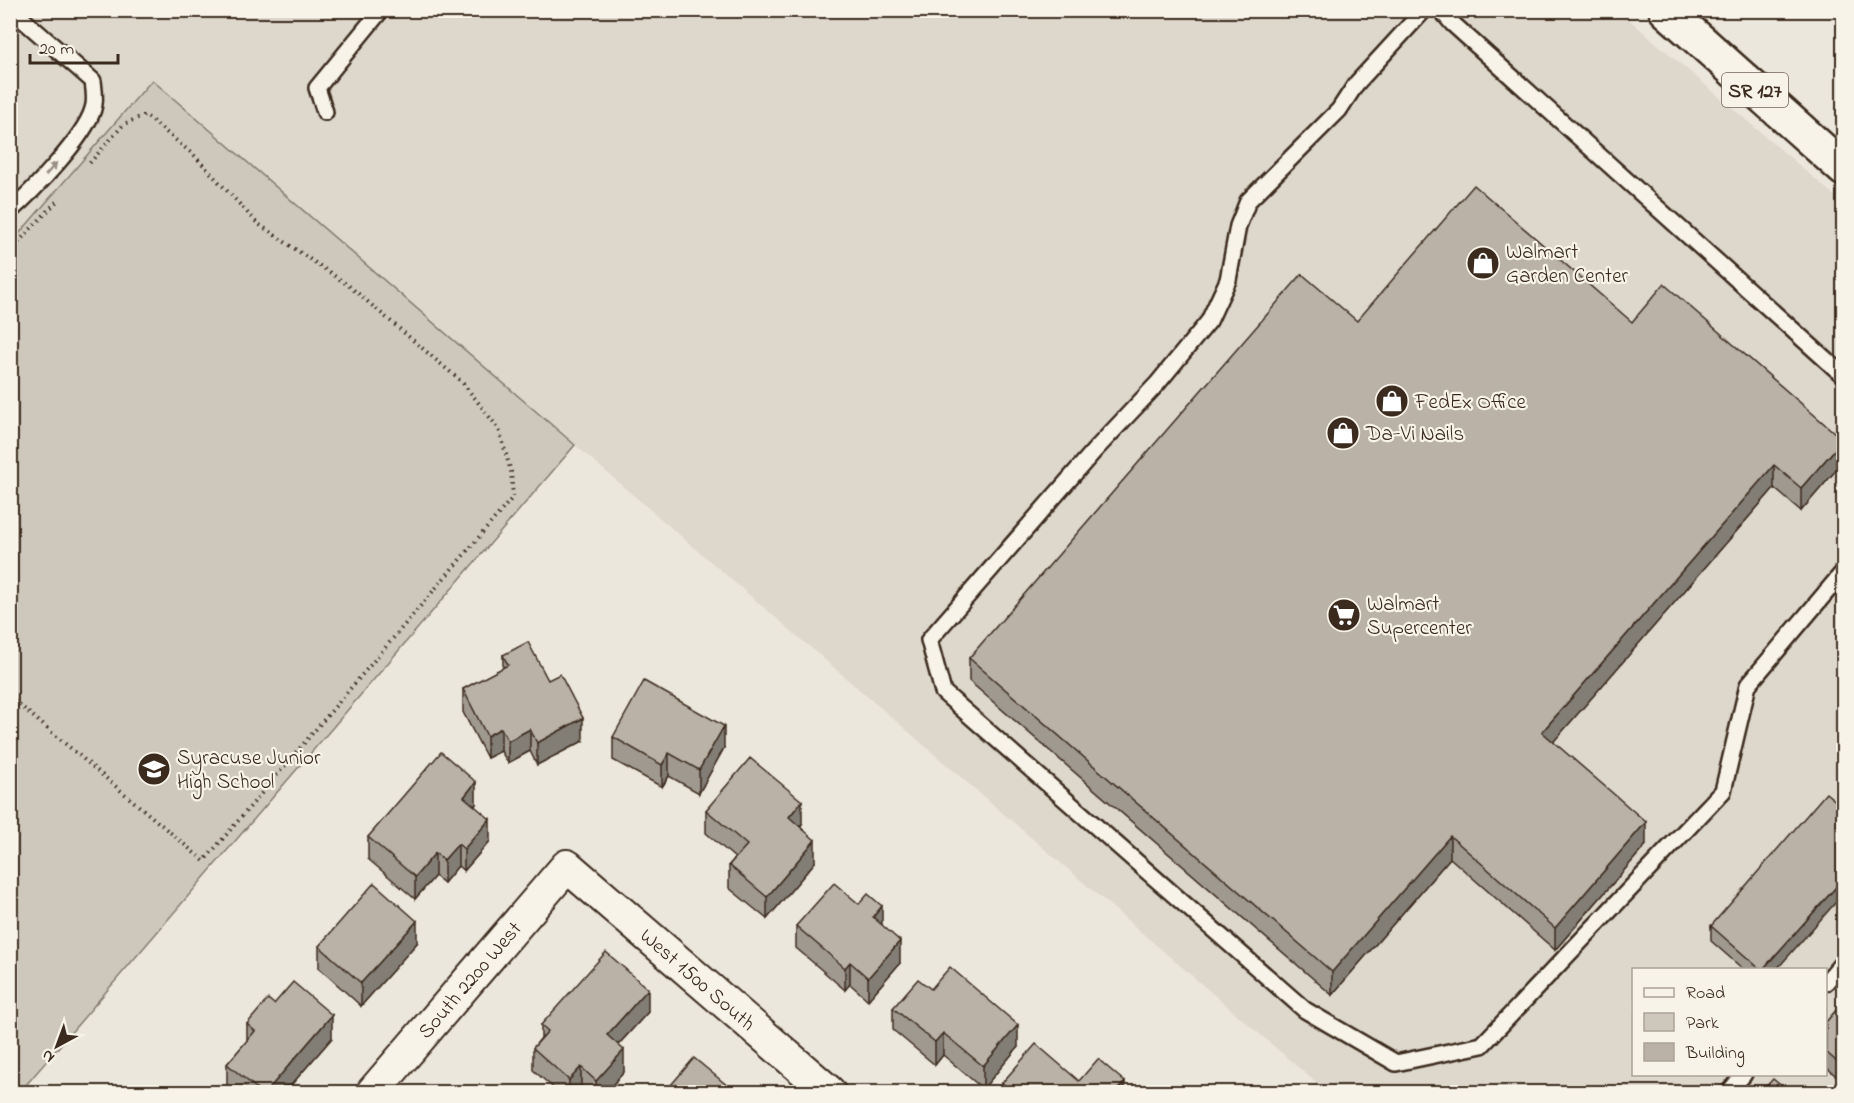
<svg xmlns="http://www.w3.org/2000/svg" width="1854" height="1103" font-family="'Indie Flower',sans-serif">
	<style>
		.built { fill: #ddd7cc; fill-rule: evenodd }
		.green { fill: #cec8bc; stroke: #84796d; stroke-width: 1.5 }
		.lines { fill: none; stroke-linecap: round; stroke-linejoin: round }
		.service-casing { stroke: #3b2a1e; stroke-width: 20 }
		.minor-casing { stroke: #3b2a1e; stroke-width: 36 }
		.primary-casing { stroke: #3b2a1e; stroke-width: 38 }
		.path { stroke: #3b2a1e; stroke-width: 4; stroke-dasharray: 1.5 4.5; stroke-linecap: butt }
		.service { stroke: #f7f3e8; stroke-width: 15 }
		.minor { stroke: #f7f3e8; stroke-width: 32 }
		.primary { stroke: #f7f3e8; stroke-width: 33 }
		.wall { fill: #a09990; stroke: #3b2a1e; stroke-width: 1.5 }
		.shaded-wall { fill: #827d75; stroke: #3b2a1e; stroke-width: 1.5 }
		.building { fill: #bab2a7; stroke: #3b2a1e; stroke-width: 1.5 }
		.oneway { fill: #998e83 }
		.labels { text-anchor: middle; stroke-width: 4.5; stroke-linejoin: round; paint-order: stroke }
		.shield { fill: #f7f3e8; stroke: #73665b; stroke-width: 1.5 }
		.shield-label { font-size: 20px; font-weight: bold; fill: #3b2a1e }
		.poi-label { font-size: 21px; fill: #3b2a1e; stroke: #f7f3e8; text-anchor: start }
		.street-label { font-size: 21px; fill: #3b2a1e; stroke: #f7f3e8 }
	</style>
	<rect width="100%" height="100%" fill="#ece7dc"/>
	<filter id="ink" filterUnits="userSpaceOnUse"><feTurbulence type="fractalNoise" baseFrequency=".0167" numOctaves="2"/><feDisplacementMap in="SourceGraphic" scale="12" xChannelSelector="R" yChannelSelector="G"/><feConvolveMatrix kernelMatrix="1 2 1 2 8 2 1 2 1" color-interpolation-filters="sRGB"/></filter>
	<g filter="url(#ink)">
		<path class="built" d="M10 11H1619L1843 203V1092H1327L575 445 20 1092H11ZM1634 970H1826V1074H1634Z"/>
		<polygon class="green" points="152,80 575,445 20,1092 11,1092 11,243"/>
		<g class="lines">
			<g class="service-casing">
				<g id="service">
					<polyline points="1424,10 1356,84 1339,110 1248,201 1238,226 1228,280 1209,321 1157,384 1094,451 929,640 943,692 1305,1010 1396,1063 1482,1045 1723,791 1748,685 1844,571"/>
					<polyline points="1441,10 1453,24 1844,376"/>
					<polyline points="325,112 317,88 381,10"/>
					<path d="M10 211C33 191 85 137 93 109 96 101 94 89 93 81L12 10"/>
					<polyline points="1826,982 1844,961"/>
					<polyline points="1729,1092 1744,1074"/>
				</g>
			</g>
			<g class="minor-casing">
				<g id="minor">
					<path id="s1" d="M373 1092 567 866 829 1092"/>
				</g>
			</g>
			<g class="primary-casing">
				<polyline id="primary" points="1666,10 1844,169"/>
			</g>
			<g class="path">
				<polyline points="10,251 59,199"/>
				<polyline points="10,697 204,861 513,497 511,472 499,429 462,382 348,285 257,223 194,155 145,115 124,124 87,166"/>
			</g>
			<use href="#service" class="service"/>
			<use href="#minor" class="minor"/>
			<use href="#primary" class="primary"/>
		</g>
		<g class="wall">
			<polygon points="1632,322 1843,462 1801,511 1774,488 1553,742 1646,845 1555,950 1450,858 1332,995 969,681 969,658"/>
			<polygon points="503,655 548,680 583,741 537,765 530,751 508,763 501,751 487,758 463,712 463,689 503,668"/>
			<polygon points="613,737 724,748 699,793 669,776 662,787 613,760"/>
			<polygon points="1844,773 1844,802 1836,796 1836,781"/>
			<polygon points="476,804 475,806 490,841 464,871 458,866 444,883 435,876 415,899 368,859 368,837"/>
			<polygon points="706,810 802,824 800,826 815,862 767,919 729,888 729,865 735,858 706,833"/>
			<polygon points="796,926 882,926 900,963 868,1000 850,984 845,990 796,948"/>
			<polygon points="1711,926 1777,969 1743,969 1711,941"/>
			<polygon points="417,943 361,1006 319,968 319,946"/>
			<polygon points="931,989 1018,1047 983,1089 943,1055 935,1065 893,1030 893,1008"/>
			<polygon points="1844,1001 1844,1083 1826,1067 1826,1022"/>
			<polygon points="274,1004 332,1038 285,1092 235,1092 227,1086 227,1064 247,1041 247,1024"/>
			<polygon points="648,1012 618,1045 624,1072 606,1092 584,1092 581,1089 578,1092 558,1092 533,1070 533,1048 541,1038 541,1025"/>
			<polygon points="1002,1083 1125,1092 1002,1092"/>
		</g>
		<g class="shaded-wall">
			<polygon points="1843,440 1843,462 1801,511 1801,488"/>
			<polygon points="1774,465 1774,488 1542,755 1542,732"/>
			<polygon points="583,718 583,741 537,765 537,743"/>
			<polygon points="724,726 724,748 699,793 699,770"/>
			<polygon points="501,728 501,751 487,758 487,736"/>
			<polygon points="530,729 530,751 508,763 508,741"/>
			<polygon points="669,753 669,776 662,787 662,765"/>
			<polygon points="476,782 476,804 464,819 464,797"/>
			<polygon points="802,801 802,824 789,839 789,817"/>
			<polygon points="490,819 490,841 464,871 464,849"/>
			<polygon points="1646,822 1646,845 1555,950 1555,928"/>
			<polygon points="1450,836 1450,858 1332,995 1332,972"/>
			<polygon points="815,840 815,862 767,919 767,897"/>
			<polygon points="458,844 458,866 444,883 444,860"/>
			<polygon points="435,853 435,876 415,899 415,877"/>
			<polygon points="1844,878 1844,893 1777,969 1763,969"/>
			<polygon points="882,906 882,929 873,917"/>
			<polygon points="417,921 417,943 361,1006 361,983"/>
			<polygon points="900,941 900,963 868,1000 868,978"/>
			<polygon points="850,962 850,984 845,990 845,968"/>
			<polygon points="648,989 648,1012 607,1057 607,1035"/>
			<polygon points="332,1015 332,1038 285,1092 266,1092"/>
			<polygon points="1018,1025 1018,1047 983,1089 983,1066"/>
			<polygon points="943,1033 943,1055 935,1065 935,1042"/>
			<polygon points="624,1050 624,1072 606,1092 596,1092 596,1081"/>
			<polygon points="581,1067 581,1089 578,1092 569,1092 569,1080"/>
			<polygon points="1125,1082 1125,1092 1115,1092"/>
		</g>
		<g class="building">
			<polygon points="1474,185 1632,322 1664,284 1843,440 1801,488 1774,465 1542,732 1646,822 1555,928 1450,836 1332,972 969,658 1302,274 1357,321"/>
			<polygon points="528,642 548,680 560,674 583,718 537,743 530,729 508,741 501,728 487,736 463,689 508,665 503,655"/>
			<polygon points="644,681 724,726 699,770 669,753 662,765 613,737"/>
			<polygon points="441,752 476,782 464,797 490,819 464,849 458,844 444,860 435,853 415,877 368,837"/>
			<polygon points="750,758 802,801 789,817 815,840 767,897 729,865 747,845 706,810"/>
			<polygon points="1844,773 1844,787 1836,781"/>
			<polygon points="1826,793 1844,808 1844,878 1763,969 1760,969 1711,926"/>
			<polygon points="374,883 417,921 361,983 319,946"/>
			<polygon points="834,883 859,904 868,894 882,906 873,917 900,941 868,978 850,962 845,968 796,926"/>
			<polygon points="606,952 648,989 607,1035 624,1050 596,1081 581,1067 569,1080 533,1048 548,1031 541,1025"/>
			<polygon points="950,967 1018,1025 983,1066 943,1033 935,1042 893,1008 918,979 931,989"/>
			<polygon points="293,982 332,1015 266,1092 261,1092 227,1064 255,1031 247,1024 268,999 274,1004"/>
			<polygon points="1844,1001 1844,1068 1826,1052 1826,1022"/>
			<polygon points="1036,1044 1079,1081 1098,1059 1125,1082 1115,1092 1014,1092 1002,1083"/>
			<polygon points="694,1058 734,1091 737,1087 744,1092 665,1092"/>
			<polygon points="1773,1079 1789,1092 1761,1092"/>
		</g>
		<defs><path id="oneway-solid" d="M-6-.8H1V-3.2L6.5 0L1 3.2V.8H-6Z" transform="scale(1.5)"/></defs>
		<use class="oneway" href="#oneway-solid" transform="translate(51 169) rotate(-49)"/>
	</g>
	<defs>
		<g id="shop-disc" transform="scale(1.725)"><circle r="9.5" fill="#3b2a1e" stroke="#f7f3e8"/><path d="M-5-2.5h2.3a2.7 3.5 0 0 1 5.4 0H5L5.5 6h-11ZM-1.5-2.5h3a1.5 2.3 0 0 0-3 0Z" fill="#fff"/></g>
		<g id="supermarket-disc" transform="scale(1.725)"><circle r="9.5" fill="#3b2a1e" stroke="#f7f3e8"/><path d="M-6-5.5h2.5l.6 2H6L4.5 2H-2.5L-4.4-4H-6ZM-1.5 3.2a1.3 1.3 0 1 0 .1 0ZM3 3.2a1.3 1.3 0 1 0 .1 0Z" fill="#fff"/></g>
		<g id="school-disc" transform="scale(1.725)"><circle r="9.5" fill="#3b2a1e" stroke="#f7f3e8"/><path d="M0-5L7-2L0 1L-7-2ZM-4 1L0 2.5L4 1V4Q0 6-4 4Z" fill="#fff"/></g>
	</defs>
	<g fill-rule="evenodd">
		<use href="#shop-disc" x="1483" y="263"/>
		<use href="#shop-disc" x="1392" y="401"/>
		<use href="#shop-disc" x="1343" y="433"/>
		<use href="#supermarket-disc" x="1344" y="615"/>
		<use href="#school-disc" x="154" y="769"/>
	</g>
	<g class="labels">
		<rect class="shield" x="1722" y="73" width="66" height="34" rx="4.5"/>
		<g class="shield-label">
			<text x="1755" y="97">SR 127</text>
		</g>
		<g class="poi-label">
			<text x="1506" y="258">Walmart<tspan x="1506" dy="24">Garden Center</tspan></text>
			<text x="1415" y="408">FedEx Office</text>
			<text x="1366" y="440">Da-Vi Nails</text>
			<text x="1367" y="610">Walmart<tspan x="1367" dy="24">Supercenter</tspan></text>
			<text x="177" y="764">Syracuse Junior<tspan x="177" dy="24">High School</tspan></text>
		</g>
		<g class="street-label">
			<text dy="7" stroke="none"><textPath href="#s1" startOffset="148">South 2200 West</textPath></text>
			<text dy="7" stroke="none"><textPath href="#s1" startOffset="471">West 1500 South</textPath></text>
		</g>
	</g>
	<rect width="1854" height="1103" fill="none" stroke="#f7f3e8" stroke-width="36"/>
	<rect x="18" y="18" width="1818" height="1067" fill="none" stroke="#3b2a1e" stroke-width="2" filter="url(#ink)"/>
	<rect x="1632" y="968" width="195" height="108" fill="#f7f3e8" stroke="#aca397" stroke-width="1.5"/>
	<rect x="1644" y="988" width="30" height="9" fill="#f7f3e8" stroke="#aca397" stroke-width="1.5"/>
	<text x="1686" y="998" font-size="18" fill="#3b2a1e">Road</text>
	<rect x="1644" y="1013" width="30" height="18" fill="#cec8bc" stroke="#aca397" stroke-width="1.5"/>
	<text x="1686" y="1028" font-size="18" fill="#3b2a1e">Park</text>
	<rect x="1644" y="1043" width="30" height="18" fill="#bab2a7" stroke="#aca397" stroke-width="1.5"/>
	<text x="1686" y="1058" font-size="18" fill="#3b2a1e">Building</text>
	<g transform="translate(57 1046) rotate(221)" stroke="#f7f3e8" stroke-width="4.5" paint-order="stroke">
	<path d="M0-4.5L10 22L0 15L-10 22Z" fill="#3b2a1e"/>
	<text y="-9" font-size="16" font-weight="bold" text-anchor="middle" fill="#3b2a1e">N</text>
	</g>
	<path d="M30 54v9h88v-9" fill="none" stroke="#3b2a1e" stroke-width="3"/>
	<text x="39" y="54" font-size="18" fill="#3b2a1e" stroke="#f7f3e8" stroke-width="4.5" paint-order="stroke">20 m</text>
</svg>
